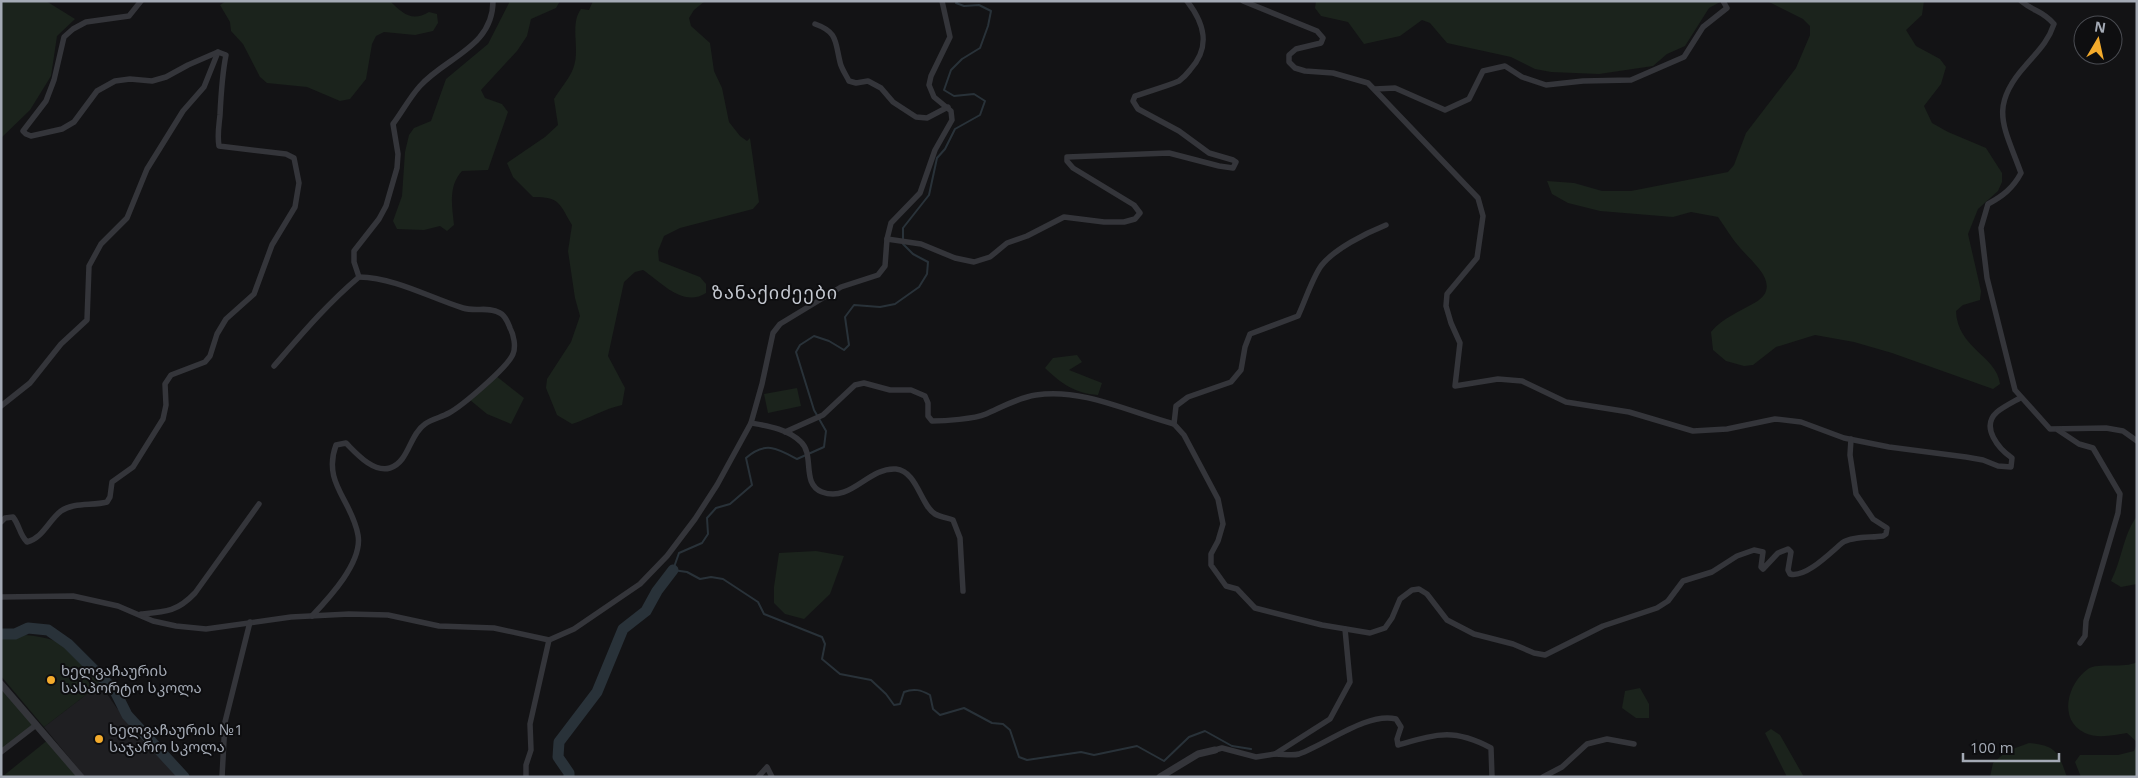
<svg xmlns="http://www.w3.org/2000/svg" width="2138" height="778" font-family="'Open Sans','Noto Sans Georgian',sans-serif">
	<style>
		.built { fill: #1f1f22 }
		.green { fill: #1b231c }
		.lines { fill: none; stroke-linecap: round; stroke-linejoin: round }
		.stream { stroke: #293239; stroke-width: 2 }
		.river { stroke: #293239; stroke-width: 11 }
		.minor { stroke: #34353a; stroke-width: 5.5 }
		.tertiary { stroke: #34353a; stroke-width: 7 }
		.poi-dot { fill: #f4ab2c; stroke: #0e0e10; stroke-width: 2 }
		.labels { text-anchor: middle; stroke-width: 4; stroke-linejoin: round; paint-order: stroke }
		.poi-label { font-size: 15px; fill: #a4aab5; stroke: #0e0e10; text-anchor: start }
		.quarter-label { font-size: 18px; letter-spacing: 1px; fill: #c5c9d1; stroke: #0e0e10 }
	</style>
	<rect width="100%" height="100%" fill="#131315"/>
	<polygon class="built" points="100,684 116,707 178,777 85,777 44,727"/>
	<g class="green">
		<polygon points="1,1 46,1 75,19 57,36 51,76 30,110 1,138"/>
		<path d="M226 1H390C403 14 412 22 429 12L437 14 438 23 433 31 415 35 384 32 376 36 372 44 366 79 350 99 340 101 307 87 267 83 260 77 243 44 231 31 230 22 220 5Z"/>
		<path d="M510 1H560L556 8 531 19 527 36 517 51 481 90 485 98 502 104 508 112 488 170 462 171C448 186 452 206 454 225L447 231 440 226 424 230 397 229 393 221 402 196 405 152 409 135 414 128 431 121 446 79 488 44Z"/>
		<path d="M593 1H705L694 10 689 18 691 26 710 43 714 71 722 88 729 122 740 136 747 141 750 138 759 202 753 209 680 228 664 236 658 251 659 261 700 277 706 284V293C683 308 661 282 643 270L635 272 624 282 608 356 625 388 622 405C604 409 590 418 572 424L557 415 546 388 547 379 571 342 580 316 575 298 568 251 572 225C559 203 560 197 533 197L513 177 507 163 545 137 558 125 554 99C560 89 569 79 573 69 581 50 569 25 581 9L589 10Z"/>
		<polygon points="1316,1 1722,1 1709,8 1685,46 1667,54 1653,66 1599,74 1551,72 1535,69 1511,57 1447,43 1430,23 1422,20 1400,36 1364,44 1348,22 1321,16 1315,8"/>
		<path d="M1767 1H1924L1922 15 1906 30 1916 46 1940 59 1946 67 1941 84 1924 106 1932 123 1948 132 1986 148 2002 173V182L1998 191 1978 209 1968 234 1981 291 1980 300 1963 305 1956 311C1957 348 1997 356 2000 384L1993 389 1892 353 1854 342 1815 335 1776 347 1753 365 1744 366 1726 361 1713 350 1711 332C1722 318 1741 311 1756 302 1783 285 1752 262 1741 249 1732 239 1725 227 1718 217L1691 212 1673 217 1600 211 1568 203 1552 194 1547 181 1574 183 1602 191H1631L1728 172 1734 165 1746 133 1796 68 1810 35V26L1803 19Z"/>
		<path d="M1077 355 1082 362 1069 370 1102 383 1098 395C1074 393 1062 384 1045 368L1053 358Z"/>
		<polygon points="496,376 524,398 511,424 487,414 470,400"/>
		<polygon points="797,388 801,406 768,413 764,394"/>
		<path d="M2137 516V584L2121 587 2111 581C2122 560 2123 535 2137 516Z"/>
		<polygon points="816,551 844,556 830,594 804,619 785,614 774,603 774,587 779,553"/>
		<path d="M25 635C70 639 73 652 100 684L44 727 1 676V638Z"/>
		<path d="M2137 662V742L2127 733C2114 735 2098 739 2085 733 2058 720 2067 684 2088 669 2098 662 2124 669 2137 662Z"/>
		<polygon points="1,684 36,725 1,752"/>
		<polygon points="1640,688 1649,704 1649,718 1636,718 1622,708 1625,691"/>
		<polygon points="1771,729 1780,735 1804,777 1787,777 1765,733"/>
		<polygon points="49,739 81,777 2,777"/>
		<path d="M2029 743C2057 746 2058 752 2067 777H1990L1993 763 2007 751Z"/>
		<polygon points="2137,744 2137,777 2081,777 2075,762 2080,755 2118,755 2134,751"/>
	</g>
	<g class="lines">
		<path class="stream" d="M958 1 956 3 964 6 979 5 991 11 988 26 980 48 962 59 951 70 944 90 954 96 974 94 985 101 980 115 955 129 945 149 937 158 929 195 903 228V244L913 254 928 262 927 274 919 287 895 304 880 307 854 305 845 317 849 345 844 350 829 341 814 336 800 345 796 352 814 410 826 431 824 447 797 459C777 448 765 441 746 458L752 485 730 504 716 508 707 518 708 534 702 543 679 553 673 570 687 572 700 579 711 577 723 579 758 602 764 614 822 637 825 644 822 659 840 674 871 680 886 694 894 705 900 704 904 692C914 688 921 690 930 695L933 709 940 715 964 708 992 723 1003 724 1010 730 1019 757 1027 760 1081 752 1094 755 1137 746 1164 761 1189 737 1205 731 1232 746 1251 749"/>
		<g class="river">
			<polyline points="1,634 15,634 28,628 48,630 68,644 115,691 127,715 184,777"/>
			<polyline points="569,777 569,773 558,757 559,742 597,692 623,629 646,611 657,591 673,570"/>
		</g>
		<g class="minor">
			<path d="M1243 1 1317 31 1323 38 1321 43 1296 49 1289 55V62L1295 68 1305 71 1333 73 1368 83 1478 198 1483 216 1477 258 1447 294 1446 306 1451 323 1460 343 1455 386 1498 379 1522 381 1566 402 1629 412 1693 431 1727 429 1775 419 1801 422 1844 438 1889 447 1966 457 1983 460 1998 466 2011 467 2012 458C1999 449 1980 427 1997 412 2003 407 2013 402 2020 398"/>
			<path d="M2021 1C2034 12 2042 10 2054 24 2048 42 2038 51 2026 65 1988 107 2004 126 2021 173 2013 188 2003 196 1988 204L1981 228 1987 278 2015 390 2050 429 2106 428 2123 431 2137 441"/>
			<path d="M815 24C838 32 835 42 840 62 841 68 846 75 849 81L856 83 868 81 881 88 893 102 916 117 927 118 948 107"/>
			<polyline points="1375,89 1395,88 1445,110 1469,99 1483,71 1505,66 1522,77 1546,85 1583,81 1631,80 1684,57 1703,27 1727,8 1723,1"/>
			<path d="M1386 225C1366 233 1334 249 1321 266 1312 279 1305 301 1298 316L1250 334 1245 347 1241 370 1231 382 1188 397 1176 406 1174 424 1184 435 1218 499 1223 524 1218 541 1211 554V565L1226 586 1237 589 1255 608 1322 625 1370 633 1385 628 1392 618 1400 599 1412 590 1419 589 1427 594 1447 620 1474 634 1513 644 1534 653 1545 655 1603 626 1657 608 1668 601 1683 581 1712 572 1737 556 1754 550 1763 552 1761 567 1763 569 1778 553 1788 549 1791 552 1788 570 1790 574C1806 578 1830 553 1842 543 1852 536 1871 538 1883 536L1886 534 1887 528 1873 519 1856 494 1850 455 1851 439"/>
			<path d="M887 239 921 244 955 258 974 262 990 257 1007 243 1027 236 1064 217 1104 222H1124L1135 219 1140 213 1134 205 1073 168 1067 161V157L1169 153 1219 166 1233 168 1236 162 1233 160 1209 153 1179 131 1138 109 1133 101 1135 96C1149 91 1165 87 1179 81 1183 78 1187 74 1190 70 1211 47 1205 24 1187 1"/>
			<path d="M274 366C301 335 327 304 359 277L354 262V251L379 219 386 206 397 168 398 154 393 124C402 112 410 97 420 86 446 57 493 47 493 1"/>
			<polyline points="1,406 30,383 61,344 87,320 89,266 101,244 127,218 147,169 183,111 204,87 218,52"/>
			<path d="M751 423C768 426 788 429 801 442 815 455 801 484 822 492 851 503 868 467 896 469 917 471 921 506 935 514 940 517 948 518 953 520L960 538 963 591"/>
			<polyline points="2058,430 2079,444 2093,448 2120,494 2118,513 2086,621 2085,636 2080,643"/>
			<path d="M785 432 823 415 855 385 864 383 890 390H911L925 396 928 403V416L932 421C945 421 974 419 986 414 1002 407 1017 398 1036 395 1083 388 1129 412 1174 424"/>
			<path d="M1 522 5 518 13 517C20 526 19 534 27 542 43 538 49 520 61 511 74 502 92 506 107 502L110 497 112 482 133 467 163 419 166 405 165 384 171 375 205 362 210 356 217 334 226 319 254 294 272 245 295 207 299 183 294 158 286 154 219 146C217 135 219 126 220 115 221 94 222 75 226 55L218 52 188 65 166 77 152 81 130 79 115 81 97 91 74 122 62 129 31 136 26 134 23 131 46 101 54 80 64 37 73 29 86 22 129 16 141 1"/>
			<polyline points="1,597 73,596 118,606 153,621 176,626 206,629 291,617 349,614 388,615 439,626 494,628 549,640 574,629 640,584 667,556 695,519 717,485 751,423 762,384 773,333 780,324 841,287 878,275 885,266 887,239 891,223 920,193 935,150 952,120 951,111 934,97 929,85 931,76 950,37 942,1"/>
			<path d="M141 614C165 612 177 612 195 593L259 504"/>
			<path d="M312 616C329 598 363 562 358 535 352 500 322 483 336 445L346 443C356 453 373 473 390 468 409 462 409 435 425 424 432 419 442 417 449 413 462 406 508 367 513 354 516 347 514 335 510 328 508 323 506 316 500 313 488 306 476 312 463 308 428 297 396 278 359 277"/>
			<polyline points="1215,750 1222,748 1256,757 1275,754 1330,719 1350,682 1345,629"/>
			<polyline points="1,752 36,725"/>
			<path d="M1275 754C1283 754 1292 756 1299 754 1327 744 1367 712 1396 719L1401 727 1397 739 1398 745C1437 734 1453 728 1491 748L1492 777"/>
			<polyline points="222,777 225,722 250,622"/>
			<polyline points="526,777 526,765 531,750 530,724 549,640"/>
			<polyline points="758,777 767,767 772,777"/>
			<polyline points="1543,777 1562,767 1587,744 1607,739 1634,744"/>
		</g>
		<g class="tertiary">
			<polyline points="1,684 81,777"/>
			<polyline points="1160,777 1198,754 1215,750"/>
		</g>
	</g>
	<g class="poi-dot">
		<circle cx="51" cy="680" r="5"/>
		<circle cx="99" cy="739" r="5"/>
	</g>
	<g class="labels">
		<g class="poi-label">
			<text x="61" y="676">ხელვაჩაურის<tspan x="61" dy="17">სასპორტო სკოლა</tspan></text>
			<text x="109" y="735">ხელვაჩაურის №1<tspan x="109" dy="17">საჯარო სკოლა</tspan></text>
		</g>
		<g class="quarter-label">
			<text x="775" y="299">ზანაქიძეები</text>
		</g>
	</g>
	<rect width="2138" height="778" fill="none" stroke="#a4aab5" stroke-width="5"/>
	<g transform="translate(2098 40) rotate(9)"><circle r="24" fill="#0e0e10" stroke="#4a4c52"/>
	<path d="M0-4L9 19L0 12L-9 19Z" fill="#f4ab2c"/>
	<text y="-8" font-size="14" font-weight="bold" text-anchor="middle" fill="#a4aab5">N</text>
	</g>
	<path d="M1963 753v8h96v-8" fill="none" stroke="#a4aab5" stroke-width="2.5"/>
	<text x="1970" y="753" font-size="15" fill="#a4aab5" stroke="#0e0e10" stroke-width="4" paint-order="stroke">100 m</text>
</svg>
